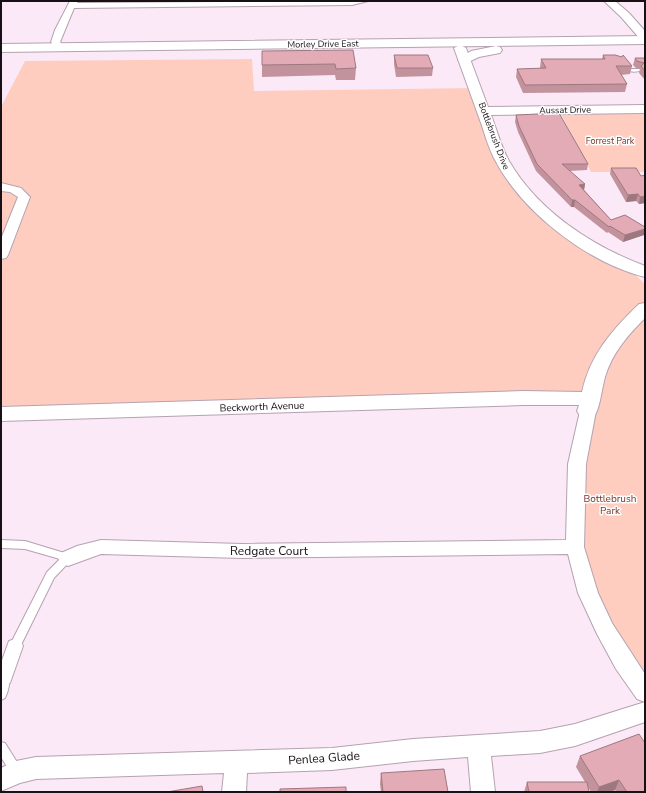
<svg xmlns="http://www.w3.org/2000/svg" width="646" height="793" font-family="'Nunito Sans',sans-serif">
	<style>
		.green { fill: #fecdc0 }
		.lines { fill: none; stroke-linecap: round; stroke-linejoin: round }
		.service-casing { stroke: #b4a2b0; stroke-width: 2 }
		.pedestrian-casing { stroke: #b4a2b0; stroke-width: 2 }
		.minor-casing { stroke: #b4a2b0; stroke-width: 2 }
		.tertiary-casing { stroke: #b4a2b0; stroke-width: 2 }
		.primary-casing { stroke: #b4a2b0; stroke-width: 2 }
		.service { fill: #fff; fill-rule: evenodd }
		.pedestrian { fill: #fff; fill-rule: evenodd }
		.minor { fill: #fff; fill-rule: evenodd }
		.tertiary { fill: #fff; fill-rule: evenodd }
		.primary { fill: #fff; fill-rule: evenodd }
		.wall { fill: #c2939d }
		.shaded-wall { fill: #9e787f }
		.building { fill: #e2abb6; stroke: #9e787f }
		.labels { text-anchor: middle; stroke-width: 3; stroke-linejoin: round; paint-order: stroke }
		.far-street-label { font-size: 9px; fill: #171015; stroke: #fdfdfd }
		.far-park-label { font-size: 9px; fill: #753424; stroke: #fdfdfd }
		.street-label { font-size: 10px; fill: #171015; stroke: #fdfdfd }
		.park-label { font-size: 10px; fill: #753424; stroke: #fdfdfd }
		.near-street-label { font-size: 12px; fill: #171015; stroke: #fdfdfd }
	</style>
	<rect width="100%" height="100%" fill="#fce9f7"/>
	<g class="green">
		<polygon points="252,59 254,91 475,88 501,159 537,207 626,266 645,284 645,692 575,547 589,400 1,414 1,107 25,61"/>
		<polygon points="645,109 645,172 591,172 559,110"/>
	</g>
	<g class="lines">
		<g class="service-casing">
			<g id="service">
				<path d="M629 69H639L641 70C639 72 633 72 629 71Z"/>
				<polygon points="1,540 25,541 71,555 73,558 54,578 19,649 15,651 11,649 10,646 11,643 47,572 60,559 25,549 1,548"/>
				<path d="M4 673 8 675C11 681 8 692 5 698L1 700V674Z"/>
				<polygon points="1,742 5,743 20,767 22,771 20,775 16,777 12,775 1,757"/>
			</g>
		</g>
		<g class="pedestrian-casing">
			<polygon id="pedestrian" points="15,639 21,641 23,646 10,683 4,685 1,684 1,663 9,641"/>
		</g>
		<g class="minor-casing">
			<g id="minor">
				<polygon points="70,1 78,1 77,3 368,1 352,5 74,8 60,42 65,47 60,50 57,49 51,42 55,30"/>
				<polygon points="1,183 21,188 30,197 8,255 6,258 1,259 1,239 18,197 10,192 1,191"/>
				<polygon points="588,406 594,407 596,411 586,464 584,547 598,593 612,623 645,674 645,702 637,699 616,669 597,634 578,593 568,554 242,558 101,554 68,566 61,563 58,558 61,553 77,546 101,540 242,544 566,540 568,464 580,411 582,407"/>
				<polygon points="645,702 645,722 575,746 540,753 491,756 495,792 471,792 468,757 413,761 332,770 247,773 246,792 222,792 224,773 36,779 20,783 1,791 1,768 16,761 36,757 332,748 413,739 540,731 575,724"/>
			</g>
		</g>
		<g class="tertiary-casing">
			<g id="tertiary">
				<polygon points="604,1 615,1 629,13 645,31 645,41 641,40 621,17"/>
				<path d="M460 45 466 48 488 107 645 105V113L491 115C497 130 501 147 509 161 538 211 592 246 645 266V277C588 263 522 212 495 160 489 149 485 135 481 123 472 98 463 73 454 48Z"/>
				<path d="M645 303V318C628 335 612 353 605 377 602 388 601 400 597 411L594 416 587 418 580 416 577 411 579 405H523L1 421V407L523 391 582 392C590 355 612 330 639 304Z"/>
			</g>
		</g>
		<g class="primary-casing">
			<g id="primary">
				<polygon points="645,36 645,44 1,52 1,44"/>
				<polygon points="496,46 500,47 502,50 500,53 479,57 464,64 458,60 471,51"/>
			</g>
		</g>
		<use href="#service" class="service"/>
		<use href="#pedestrian" class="pedestrian"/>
		<use href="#minor" class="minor"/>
		<use href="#tertiary" class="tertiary"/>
		<use href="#primary" class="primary"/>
	</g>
	<g class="wall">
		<polygon points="262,51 356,68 355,80 336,80 335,75 262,77"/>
		<polygon points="394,55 433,68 432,76 396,77 394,64"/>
		<polygon points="603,55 632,66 630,74 621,75 627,84 625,92 523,93 516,77 517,69 540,69 540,68 541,59 602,59"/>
		<polygon points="635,58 645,58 645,80 639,73 640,69 636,68 633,65"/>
		<polygon points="516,115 588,164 587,170 569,171 585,184 584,190 611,220 645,227 644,235 623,242 608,232 607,233 574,207 571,207 536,171 518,132 515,122"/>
		<polygon points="611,168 636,168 645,203 639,204 636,201 626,202 610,174"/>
		<polygon points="580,756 645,792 616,792 615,790 610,792 591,792 588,787 589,792 524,792 527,782 585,782 576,767"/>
		<polygon points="381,773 448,792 381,792 380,784"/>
	</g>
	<g class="shaded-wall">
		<polygon points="585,184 584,190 579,185"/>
		<polygon points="638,194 636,201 626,202 628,195"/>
		<polygon points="645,196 645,203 639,204 640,197"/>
		<polygon points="572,200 575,200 574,207 571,207"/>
		<polygon points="645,229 644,235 623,242 625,235"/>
		<polygon points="619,780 615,790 610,792 597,792 599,787"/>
	</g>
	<g class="building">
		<polygon points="353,50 356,68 336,69 335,64 262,65 262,51"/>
		<polygon points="394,55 428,55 433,68 397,68"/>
		<polygon points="603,55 615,55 622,57 623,55 632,66 616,66 627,84 525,85 517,69 546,68 541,59 605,59"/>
		<polygon points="635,58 645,58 645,71 641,66 644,63 637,61"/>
		<polygon points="559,113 588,164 562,164 585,184 579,185 611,220 625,215 645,227 645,229 625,235 610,226 609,227 575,200 572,200 537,164 519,126 516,115"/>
		<polygon points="611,168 636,168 641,176 645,175 645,196 640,197 638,194 628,195"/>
		<polygon points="639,734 645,743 645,792 627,792 619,780 599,787 580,756"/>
		<polygon points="444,769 448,792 383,792 381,773"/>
		<polygon points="527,782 587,782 589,792 529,792"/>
		<polygon points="202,786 203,792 167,792"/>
		<polygon points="346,787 346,792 280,792 280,789"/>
	</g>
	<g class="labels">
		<g class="far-street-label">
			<text transform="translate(323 44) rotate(-1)" y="3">Morley Drive East</text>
			<text transform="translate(565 110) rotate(-1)" y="3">Aussat Drive</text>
			<text transform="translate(494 136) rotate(69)" y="3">Bottlebrush Drive</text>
		</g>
		<g class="far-park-label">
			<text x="610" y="144">Forrest Park</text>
		</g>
		<g class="street-label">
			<text transform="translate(262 406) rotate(-2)" y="4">Beckworth Avenue</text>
		</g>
		<g class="park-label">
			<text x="610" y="502">Bottlebrush<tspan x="610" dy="12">Park</tspan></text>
		</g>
		<g class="near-street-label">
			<text x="269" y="555">Redgate Court</text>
			<text transform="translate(324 758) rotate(-4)" y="4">Penlea Glade</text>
		</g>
	</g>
	<rect width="646" height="793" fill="none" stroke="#171015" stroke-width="4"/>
</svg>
